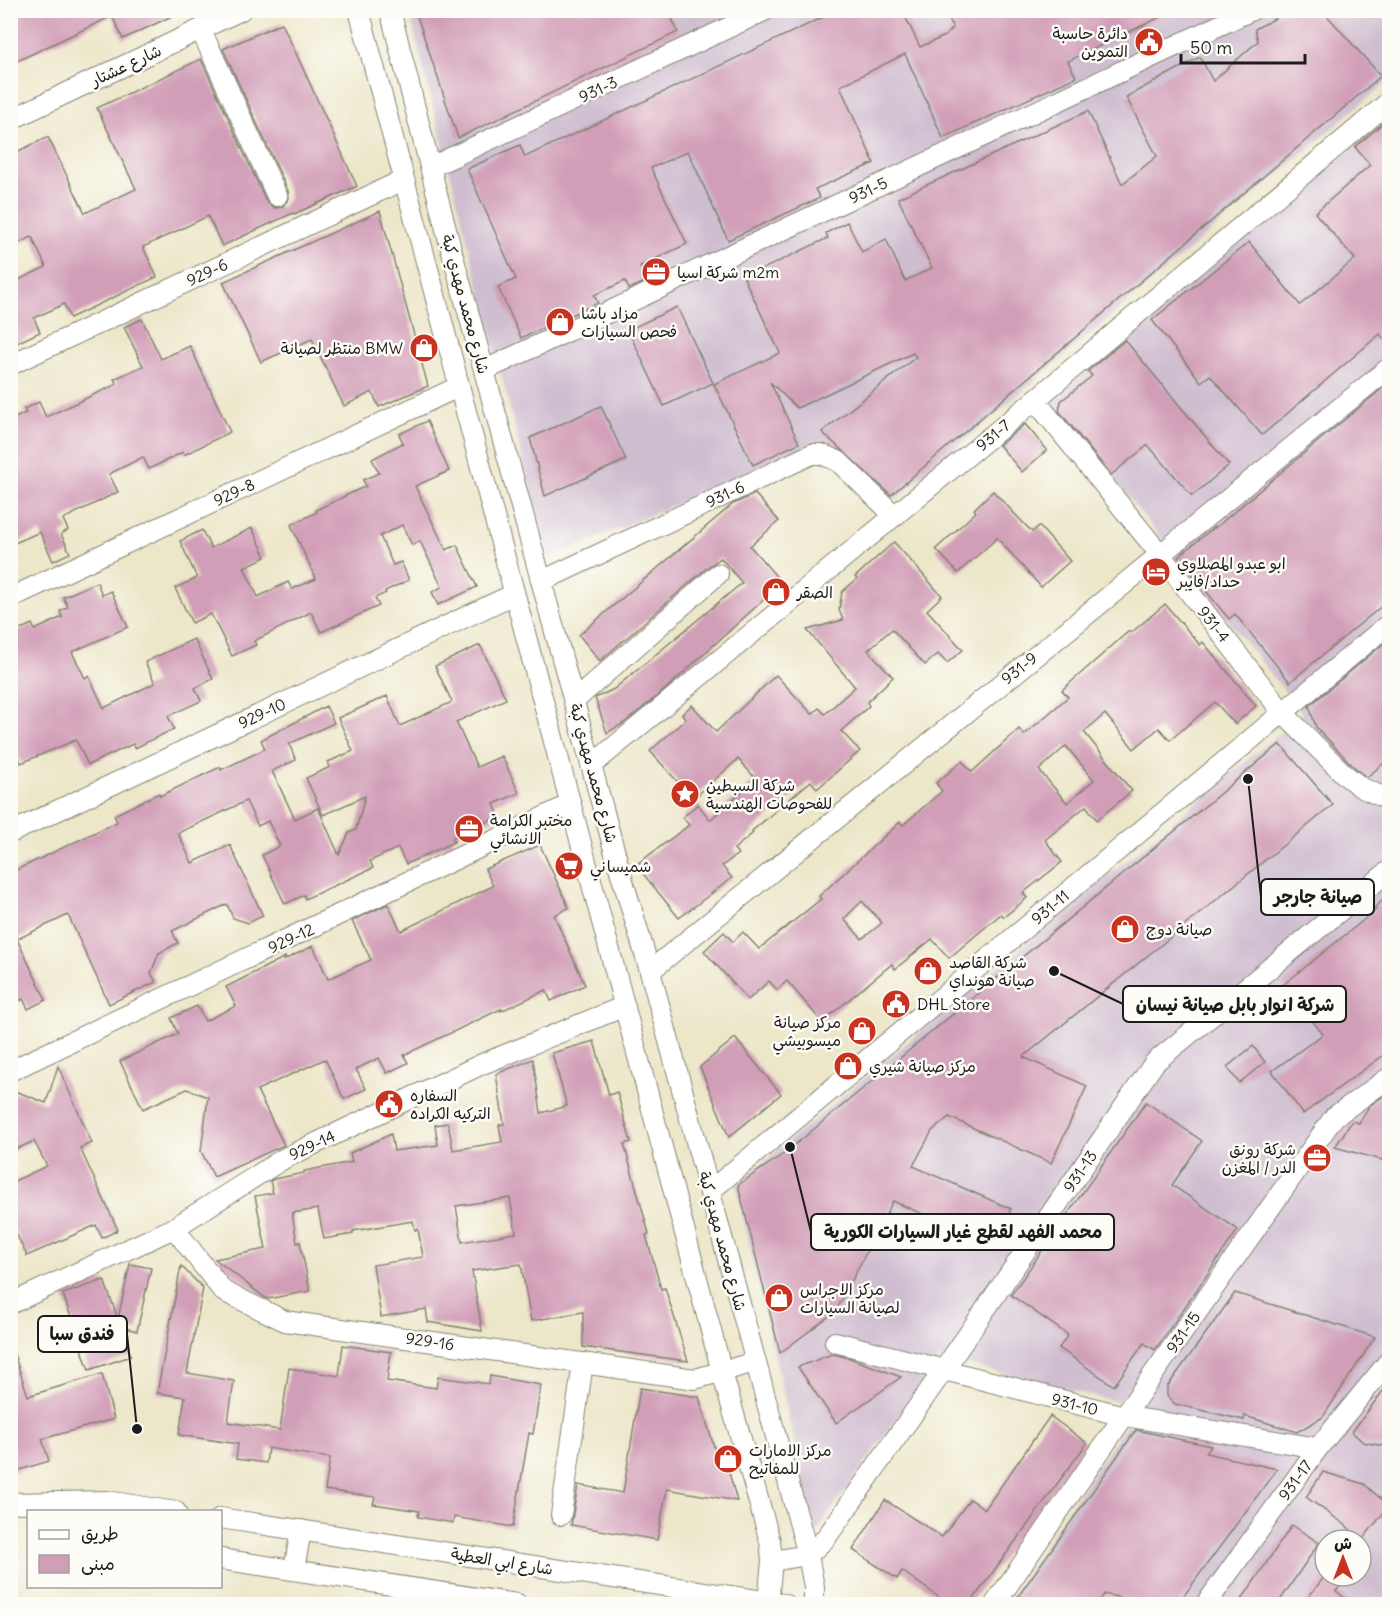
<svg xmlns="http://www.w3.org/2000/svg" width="1400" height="1615" font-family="Delius,'Playpen Sans Arabic',sans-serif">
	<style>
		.industrial { fill: #cfbdd0; fill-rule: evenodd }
		.building { fill: #d19eb7; fill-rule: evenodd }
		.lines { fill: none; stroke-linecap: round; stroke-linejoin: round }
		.minor-casing { stroke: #848273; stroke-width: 22 }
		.minor { stroke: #fff; stroke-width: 20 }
		.labels { text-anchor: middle; stroke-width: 5; stroke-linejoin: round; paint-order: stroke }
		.poi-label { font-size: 16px; fill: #1c1c1c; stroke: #fdfcf7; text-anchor: start }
		.street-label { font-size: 16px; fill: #1c1c1c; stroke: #fdfcf7 }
		.leader { fill: none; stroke: #1c1c1c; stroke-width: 2 }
		.callout-dot { fill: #1c1c1c; stroke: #fdfcf7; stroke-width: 2 }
		.callout { fill: #fdfcf7; stroke: #1c1c1c; stroke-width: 2 }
		.callout-label { font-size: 18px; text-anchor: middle; font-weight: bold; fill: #1c1c1c }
	</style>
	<rect width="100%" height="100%" fill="#fdfcf7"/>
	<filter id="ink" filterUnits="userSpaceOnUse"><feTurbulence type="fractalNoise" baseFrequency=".0167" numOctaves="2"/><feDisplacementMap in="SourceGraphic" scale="12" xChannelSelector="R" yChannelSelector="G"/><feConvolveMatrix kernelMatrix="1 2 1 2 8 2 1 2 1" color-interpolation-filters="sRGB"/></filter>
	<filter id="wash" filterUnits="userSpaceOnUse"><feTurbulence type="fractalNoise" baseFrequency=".008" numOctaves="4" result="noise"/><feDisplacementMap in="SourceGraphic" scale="24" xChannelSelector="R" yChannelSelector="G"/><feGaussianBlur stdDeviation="1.35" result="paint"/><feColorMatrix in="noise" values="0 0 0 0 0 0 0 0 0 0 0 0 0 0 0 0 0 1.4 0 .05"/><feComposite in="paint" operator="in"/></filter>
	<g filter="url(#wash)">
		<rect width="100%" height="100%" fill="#ede7ca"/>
		<g class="industrial">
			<polygon points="409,11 1389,11 1389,80 894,500 826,440 548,559"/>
			<path d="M1389 117V1604H1006L1138 1407 940 1358 815 1534 736 1185 1303 714 1051 401ZM1325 1540H1361V1576H1325Z"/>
		</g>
		<g id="blocks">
			<g class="building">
				<polygon points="10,10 185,10 123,39 112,16 15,62 10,54"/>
				<polygon points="415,10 668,10 678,32 458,138"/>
				<polygon points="824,10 902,10 920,47 945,36 953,28 945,10 1175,10 1068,61 1076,77 943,138 905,54 840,86 874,163 815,189 820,198 728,240 688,151 651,168 687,244 640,266 647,281 629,289 625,281 594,295 598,303 521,338 498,287 516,279 467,169 520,145 525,157 826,16"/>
				<polygon points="1291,10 1322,10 1381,76 891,495 822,432 916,357 913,353 797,408 770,382 799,443 753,465 714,384 780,353 744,278 828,238 826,233 847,222 862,252 886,239 905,281 932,268 898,198 1088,111 1122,184 1157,156 1126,97 1200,57 1213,81 1258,41 1255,29"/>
				<polygon points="282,23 357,186 294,214 293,213 222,246 208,216 143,247 157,277 70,318 64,304 34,318 40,332 10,346 10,284 46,267 32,237 10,247 10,155 48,137 85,213 136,189 97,108 201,59 266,201 275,208 282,207 289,198 288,191 223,49"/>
				<polygon points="1389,118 1389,346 1380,334 1262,435 1210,375 1201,382 1152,320 1249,242 1300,305 1355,259 1315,213 1370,165 1355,147"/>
				<polygon points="380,211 428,386 379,407 372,392 344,406 312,339 261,362 223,282"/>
				<polygon points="677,307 713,383 664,406 628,330"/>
				<polygon points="142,319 161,359 190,346 230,432 184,455 183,452 149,469 143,457 109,474 118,492 63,519 68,530 61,534 70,553 53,561 40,532 10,545 10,420 26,413 24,409 39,402 46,417 117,384 114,379 143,366 124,327"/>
				<polygon points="1125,340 1229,465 1192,496 1148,445 1111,475 1059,411 1061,401 1092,376 1088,371"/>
				<polygon points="1389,383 1389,600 1290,682 1235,614 1229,619 1178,557 1214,527 1215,528 1292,463"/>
				<polygon points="601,406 626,460 545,496 530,438"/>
				<polygon points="427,421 449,471 415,486 446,550 457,545 477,587 438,605 432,592 442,587 420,541 412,545 402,525 380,536 393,565 401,562 409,580 385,591 386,593 375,598 379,606 321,632 311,612 254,641 256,645 232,656 211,614 192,623 175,588 197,578 180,541 202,530 211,548 252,528 266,557 244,567 258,597 288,582 292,589 316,579 291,525 317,512 316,510 366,486 363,480 379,473 372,459 403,443 399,434"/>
				<polygon points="1025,424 1047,450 1022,472 999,445"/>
				<polygon points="993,491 1032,532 1039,526 1070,561 1041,587 997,538 958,573 936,549 976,512 974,509"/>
				<polygon points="755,494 779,521 750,546 782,583 660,694 624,723 607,733 595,698 614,689 742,583 721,558 710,565 600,661 579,635 733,504"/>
				<polygon points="894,542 942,596 927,610 963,650 947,663 938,654 925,665 892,629 868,650 893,677 867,702 869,706 841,731 860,751 817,789 811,781 752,831 753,833 734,849 738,854 722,866 732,878 679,918 636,865 689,825 683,817 698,804 710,820 756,779 738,759 693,799 650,751 686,719 682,714 692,705 716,732 776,675 812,714 819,708 825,714 855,687 807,630 843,620 839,610 842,592 857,579 855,577"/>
				<polygon points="97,582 102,595 111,591 128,627 72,652 85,678 89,676 104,708 155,683 145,662 194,639 213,679 195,688 201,701 168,716 174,729 135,748 133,744 88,765 76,740 21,763 10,737 10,634 32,624 35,630 62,617 60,611 68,607 63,597"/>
				<path d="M1165 604 1200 645 1203 642 1256 706 1235 724 1215 702 1170 740 1159 728 1134 749 1105 714 1084 732 1132 791 1097 820 1086 806 1045 840 1062 862 1023 893 1027 898 1004 917 1001 914 949 958 932 939 895 969 892 964 822 1022 787 981 777 990 769 981 748 1000 704 951 724 932 733 942 743 932 759 949 821 899 819 896 900 822 903 825 942 791 936 783 962 761 972 772 1019 729 1024 735 1068 697 1062 690 1129 631 1131 633ZM1066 746 1094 780 1067 803 1039 770ZM862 901 882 923 862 939 844 919Z"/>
				<polygon points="1389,639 1389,759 1367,777 1353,766 1316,727 1309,706"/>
				<polygon points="480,645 506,699 456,722 477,767 502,756 519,793 494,804 499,816 452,838 454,842 406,864 398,848 370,861 373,868 305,899 304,895 285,904 262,855 280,846 268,821 258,826 246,801 178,833 192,863 230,845 263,916 248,923 233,918 227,904 172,931 178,943 159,953 151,973 156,982 109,1004 68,915 17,939 46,1000 28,1009 23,999 10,1005 10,873 117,822 114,815 159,793 160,796 220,767 221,770 265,749 261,740 326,706 334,723 289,744 296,760 272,771 295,819 318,808 339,855 349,833 356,830 365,796 323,815 306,778 330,767 328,762 353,751 338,718 387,696 400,726 452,702 435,666"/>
				<polygon points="1280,744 1333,805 1023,1057 1087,1086 1051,1163 949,1117 932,1131 913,1166 1011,1209 994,1246 893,1201 836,1311 780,1353 738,1185 785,1153"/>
				<polygon points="540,845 569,908 554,915 585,985 551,1001 546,990 501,1011 501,1009 404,1055 408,1063 387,1073 379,1058 356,1069 366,1089 344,1099 325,1059 257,1090 284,1145 214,1177 201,1151 208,1097 187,1089 143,1109 120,1061 178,1034 171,1018 197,1006 205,1021 236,1006 226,987 285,957 284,960 313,946 328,979 371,960 352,921 388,904 401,931 493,886 485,869"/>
				<polygon points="1389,895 1389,1051 1303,1114 1272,1071 1323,1034 1283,985 1376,910 1374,908"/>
				<polygon points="735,1038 781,1094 729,1137 700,1067"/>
				<path d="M594 1041 609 1095 617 1092 631 1142 624 1144 649 1234 646 1235 661 1289 665 1288 688 1361 583 1347V1312L531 1321 521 1264 472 1271 482 1331 428 1322 426 1309 381 1317 373 1265 423 1257 418 1229 415 1230 413 1221 353 1231V1234L324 1239 318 1209 292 1213 297 1243 300 1242 310 1291 268 1299 264 1297 215 1259 266 1249 255 1196 273 1193 270 1181 274 1179 304 1173V1171L352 1162 350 1153 391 1134 394 1151 438 1145 435 1125 448 1123 453 1150 502 1142 499 1125 504 1124 496 1074 533 1059 541 1113 567 1106 552 1053ZM510 1198 516 1233 462 1242 456 1206Z"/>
				<polygon points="1253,1046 1265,1062 1239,1083 1227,1067"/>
				<polygon points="58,1066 92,1143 80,1148 118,1230 102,1238 96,1225 27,1256 10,1221 10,1183 47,1166 34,1141 10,1152 10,1096 18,1092 46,1103"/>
				<polygon points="1389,1092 1389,1162 1335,1147 1352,1121 1359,1123 1369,1106"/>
				<polygon points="1146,1102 1202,1141 1172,1185 1238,1230 1155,1350 1144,1343 1114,1386 1059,1348 1068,1335 1011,1295"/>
				<polygon points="130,1264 151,1268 137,1331 121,1327 131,1356 89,1370 63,1294 104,1280 118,1319"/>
				<polygon points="181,1266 203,1288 187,1373 234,1381 228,1422 280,1430 289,1368 339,1376 343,1345 391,1352 387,1381 436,1388 438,1377 489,1384 490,1376 541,1385 533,1434 529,1433 513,1527 454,1517 453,1523 418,1517 419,1511 373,1504 375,1497 325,1490 330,1458 268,1448 266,1463 236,1459 238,1444 179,1435 185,1397 157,1393"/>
				<polygon points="1235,1293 1375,1337 1323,1417 1297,1432 1245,1416 1244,1420 1175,1404 1167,1396 1167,1387"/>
				<polygon points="10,1351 13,1351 28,1396 102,1374 114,1419 42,1439 49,1461 10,1473"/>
				<polygon points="832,1354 850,1358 901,1377 836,1423 798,1367"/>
				<polygon points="1389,1383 1389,1447 1363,1442 1352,1432"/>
				<polygon points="640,1388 699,1397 715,1450 723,1451 737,1501 667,1489 657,1540 571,1525 578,1485 623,1493"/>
				<polygon points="1050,1416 1087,1443 969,1605 950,1605 902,1571 897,1579 853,1550 885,1500 942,1537 970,1499 985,1509"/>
				<polygon points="1136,1430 1211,1446 1206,1453 1277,1469 1177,1605 1154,1605 1104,1594 1097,1605 1012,1605"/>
				<polygon points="1323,1472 1364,1484 1389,1506 1362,1540 1344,1524 1306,1497"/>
				<polygon points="1292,1525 1319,1543 1277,1605 1238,1605"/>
				<polygon points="1325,1576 1348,1576 1336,1591 1354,1605 1302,1605"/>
			</g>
		</g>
	</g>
	<g filter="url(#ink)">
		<use href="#blocks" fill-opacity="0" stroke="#848273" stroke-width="1.5"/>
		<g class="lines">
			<g class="minor-casing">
				<g id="minor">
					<polyline points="359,10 722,1372 770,1541 772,1561 768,1602"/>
					<polyline points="390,10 450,245 618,864 650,971 808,1555 814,1587 814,1604"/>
					<polyline points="201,30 277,196"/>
					<polyline points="10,120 241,10"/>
					<polyline points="431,167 766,10"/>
					<polyline points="10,365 403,180"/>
					<polyline points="485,370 1252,10"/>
					<polyline points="1035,400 1159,553 1283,713 1345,775 1362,788 1390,800"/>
					<polyline points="542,581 812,454 821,454 838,461 895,516"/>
					<polyline points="10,598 458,387"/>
					<polyline points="574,701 718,574"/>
					<polyline points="592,765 1035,400 1390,101"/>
					<polyline points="10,833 514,594"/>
					<polyline points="650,971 1390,367"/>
					<polyline points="10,1071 571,804"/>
					<polyline points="710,1191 1390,623"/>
					<polyline points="174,1228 223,1291 285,1321 695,1379 755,1362"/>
					<polyline points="10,1304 174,1228 283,1159 480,1065 625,1006"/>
					<polyline points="835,1342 1124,1416 1318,1448"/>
					<polyline points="10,1503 107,1501 176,1512"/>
					<polyline points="561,1515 583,1363"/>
					<polyline points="220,1518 784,1604"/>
					<polyline points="220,1559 517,1604"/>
					<polyline points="772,1561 808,1555 826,1538 943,1371 1155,1062 1390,870"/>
					<polyline points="294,1570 301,1530"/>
					<polyline points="995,1604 1124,1416 1334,1117 1390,1077"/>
					<polyline points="1206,1604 1318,1448 1390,1360"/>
				</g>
			</g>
			<use href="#minor" class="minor"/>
		</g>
	</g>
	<defs>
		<g id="civic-disc" transform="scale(1.5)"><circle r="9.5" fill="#c8321e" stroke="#fdfcf7"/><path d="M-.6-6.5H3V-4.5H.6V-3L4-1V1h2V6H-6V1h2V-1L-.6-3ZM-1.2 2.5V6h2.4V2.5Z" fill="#fff"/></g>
		<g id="office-disc" transform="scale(1.5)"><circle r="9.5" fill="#c8321e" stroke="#fdfcf7"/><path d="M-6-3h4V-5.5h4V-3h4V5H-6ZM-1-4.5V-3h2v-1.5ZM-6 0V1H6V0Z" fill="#fff"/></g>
		<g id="shop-disc" transform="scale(1.5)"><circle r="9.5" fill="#c8321e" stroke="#fdfcf7"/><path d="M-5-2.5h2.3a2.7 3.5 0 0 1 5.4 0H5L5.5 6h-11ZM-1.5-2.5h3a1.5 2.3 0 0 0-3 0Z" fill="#fff"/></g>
		<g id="hotel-disc" transform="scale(1.5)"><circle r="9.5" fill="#c8321e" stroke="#fdfcf7"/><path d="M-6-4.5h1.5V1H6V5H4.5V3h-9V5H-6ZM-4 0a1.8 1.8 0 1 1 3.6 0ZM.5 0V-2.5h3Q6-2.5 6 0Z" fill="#fff"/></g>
		<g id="sight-disc" transform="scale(1.5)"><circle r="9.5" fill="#c8321e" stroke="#fdfcf7"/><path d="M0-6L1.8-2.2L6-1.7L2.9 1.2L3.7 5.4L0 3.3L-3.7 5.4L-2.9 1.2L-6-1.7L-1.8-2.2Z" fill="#fff"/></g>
		<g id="supermarket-disc" transform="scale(1.5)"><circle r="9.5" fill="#c8321e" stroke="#fdfcf7"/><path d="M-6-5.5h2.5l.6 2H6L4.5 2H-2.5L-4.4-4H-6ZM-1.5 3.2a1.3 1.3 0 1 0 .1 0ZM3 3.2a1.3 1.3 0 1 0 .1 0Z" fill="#fff"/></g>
	</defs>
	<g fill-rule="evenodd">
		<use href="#civic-disc" x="1149" y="42"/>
		<use href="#office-disc" x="656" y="272"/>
		<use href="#shop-disc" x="560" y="322"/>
		<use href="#shop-disc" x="424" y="348"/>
		<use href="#hotel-disc" x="1156" y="572"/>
		<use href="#shop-disc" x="776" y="592"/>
		<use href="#sight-disc" x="685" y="794"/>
		<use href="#office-disc" x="469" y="829"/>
		<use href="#supermarket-disc" x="569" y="866"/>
		<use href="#shop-disc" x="1125" y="929"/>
		<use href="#shop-disc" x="928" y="971"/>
		<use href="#civic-disc" x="896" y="1004"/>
		<use href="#shop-disc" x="862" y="1031"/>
		<use href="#shop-disc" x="848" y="1066"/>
		<use href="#civic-disc" x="389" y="1104"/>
		<use href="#office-disc" x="1317" y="1158"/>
		<use href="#shop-disc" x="779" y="1298"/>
		<use href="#shop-disc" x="728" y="1459"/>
	</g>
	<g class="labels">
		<g class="poi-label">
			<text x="1128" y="39" text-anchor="end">دائرة حاسبة<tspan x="1128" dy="18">التموين</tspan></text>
			<text x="677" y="278">شركة اسيا m2m</text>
			<text x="581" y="319">مزاد باشا<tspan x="581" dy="18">فحص السيارات</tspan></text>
			<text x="403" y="354" text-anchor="end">منتظر لصيانة BMW</text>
			<text x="1177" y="569">ابو عبدو المصلاوي<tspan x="1177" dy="18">حداد/فايبر</tspan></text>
			<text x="797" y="598">الصقر</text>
			<text x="706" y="791">شركة السبطين<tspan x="706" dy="18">للفحوصات الهندسية</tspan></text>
			<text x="490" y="826">مختبر الكرامة<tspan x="490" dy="18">الانشائي</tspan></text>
			<text x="590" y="872">شميساني</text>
			<text x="1146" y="935">صيانة دوج</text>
			<text x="949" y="968">شركة القاصد<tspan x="949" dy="18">صيانة هونداي</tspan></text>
			<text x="917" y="1010">DHL Store</text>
			<text x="841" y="1028" text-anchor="end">مركز صيانة<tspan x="841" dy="18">ميسوبيشي</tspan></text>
			<text x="869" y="1072">مركز صيانة شيري</text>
			<text x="410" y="1101">السفاره<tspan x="410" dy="18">التركيه الكراده</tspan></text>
			<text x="1296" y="1155" text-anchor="end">شركة رونق<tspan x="1296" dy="18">الدر / المغزن</tspan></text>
			<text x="800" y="1295">مركز الاجراس<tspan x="800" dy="18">لصيانة السيارات</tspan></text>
			<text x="749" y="1456">مركز الامارات<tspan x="749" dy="18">للمفاتيح</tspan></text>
		</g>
		<g class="street-label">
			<text transform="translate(126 65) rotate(-25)" y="6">شارع عشتار</text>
			<text transform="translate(598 89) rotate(-25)" y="6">931-3</text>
			<text transform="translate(868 190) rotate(-25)" y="6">931-5</text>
			<text transform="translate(207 272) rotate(-25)" y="6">929-6</text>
			<text transform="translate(466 304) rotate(75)" y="6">شارع محمد مهدي كبة</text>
			<text transform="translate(993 435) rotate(-40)" y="6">931-7</text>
			<text transform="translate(234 492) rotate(-25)" y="6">929-8</text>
			<text transform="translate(725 494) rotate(-25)" y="6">931-6</text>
			<text transform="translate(1214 624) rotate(52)" y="6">931-4</text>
			<text transform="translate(1019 668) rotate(-39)" y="6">931-9</text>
			<text transform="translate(262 713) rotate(-25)" y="6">929-10</text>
			<text transform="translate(594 773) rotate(75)" y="6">شارع محمد مهدي كبة</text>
			<text transform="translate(1050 907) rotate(-40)" y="6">931-11</text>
			<text transform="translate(291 938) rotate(-25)" y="6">929-12</text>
			<text transform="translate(312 1145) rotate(-25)" y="6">929-14</text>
			<text transform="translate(1080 1171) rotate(-56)" y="6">931-13</text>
			<text transform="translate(723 1241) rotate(75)" y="6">شارع محمد مهدي كبة</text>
			<text transform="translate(1183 1332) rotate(-55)" y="6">931-15</text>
			<text transform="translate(430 1341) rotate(8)" y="6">929-16</text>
			<text transform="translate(1075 1404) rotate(14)" y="6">931-10</text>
			<text transform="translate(1295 1480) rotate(-54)" y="6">931-17</text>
			<text transform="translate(502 1561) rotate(9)" y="6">شارع ابي العطية</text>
		</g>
	</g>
	<path class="leader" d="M1248 779L1261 897M1054 971L1123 1004M790 1147L811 1232M137 1429L127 1334"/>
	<g class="callout-dot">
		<circle cx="1248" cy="779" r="6"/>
		<circle cx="1054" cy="971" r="6"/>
		<circle cx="790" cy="1147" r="6"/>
		<circle cx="137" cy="1429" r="6"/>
	</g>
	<g class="callout">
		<rect x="1261" y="879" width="113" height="36" rx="6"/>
		<rect x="1123" y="986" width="223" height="36" rx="6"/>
		<rect x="811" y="1214" width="303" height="36" rx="6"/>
		<rect x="38" y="1316" width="89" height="36" rx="6"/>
	</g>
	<g class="callout-label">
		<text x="1318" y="903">صيانة جارجر</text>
		<text x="1235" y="1011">شركة انوار بابل صيانة نيسان</text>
		<text x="963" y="1238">محمد الفهد لقطع غيار السيارات الكورية</text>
		<text x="82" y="1340">فندق سبا</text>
	</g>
	<rect width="1400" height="1615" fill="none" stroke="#fdfcf7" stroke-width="36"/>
	<rect x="27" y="1510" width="195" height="78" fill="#fdfcf7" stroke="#a3a29f" stroke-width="1.5"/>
	<rect x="39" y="1530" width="30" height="9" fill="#ffffff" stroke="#a3a29f" stroke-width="1.5"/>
	<text x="81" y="1540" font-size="18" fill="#1c1c1c">طريق</text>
	<rect x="39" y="1555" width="30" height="18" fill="#d19eb7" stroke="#a3a29f" stroke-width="1.5"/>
	<text x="81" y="1570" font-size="18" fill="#1c1c1c">مبنى</text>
	<g transform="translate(1343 1558)"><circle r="28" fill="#fdfcf7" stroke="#a3a29f" stroke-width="1.5"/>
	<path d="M0-4.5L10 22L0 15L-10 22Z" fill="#c8321e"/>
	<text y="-9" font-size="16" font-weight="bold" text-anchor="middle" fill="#1c1c1c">ش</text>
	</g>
	<path d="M1181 54v9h124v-9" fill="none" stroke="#1c1c1c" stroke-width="3"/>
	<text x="1190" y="54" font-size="18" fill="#1c1c1c" stroke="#fdfcf7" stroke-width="4.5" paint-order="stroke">50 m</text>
</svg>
